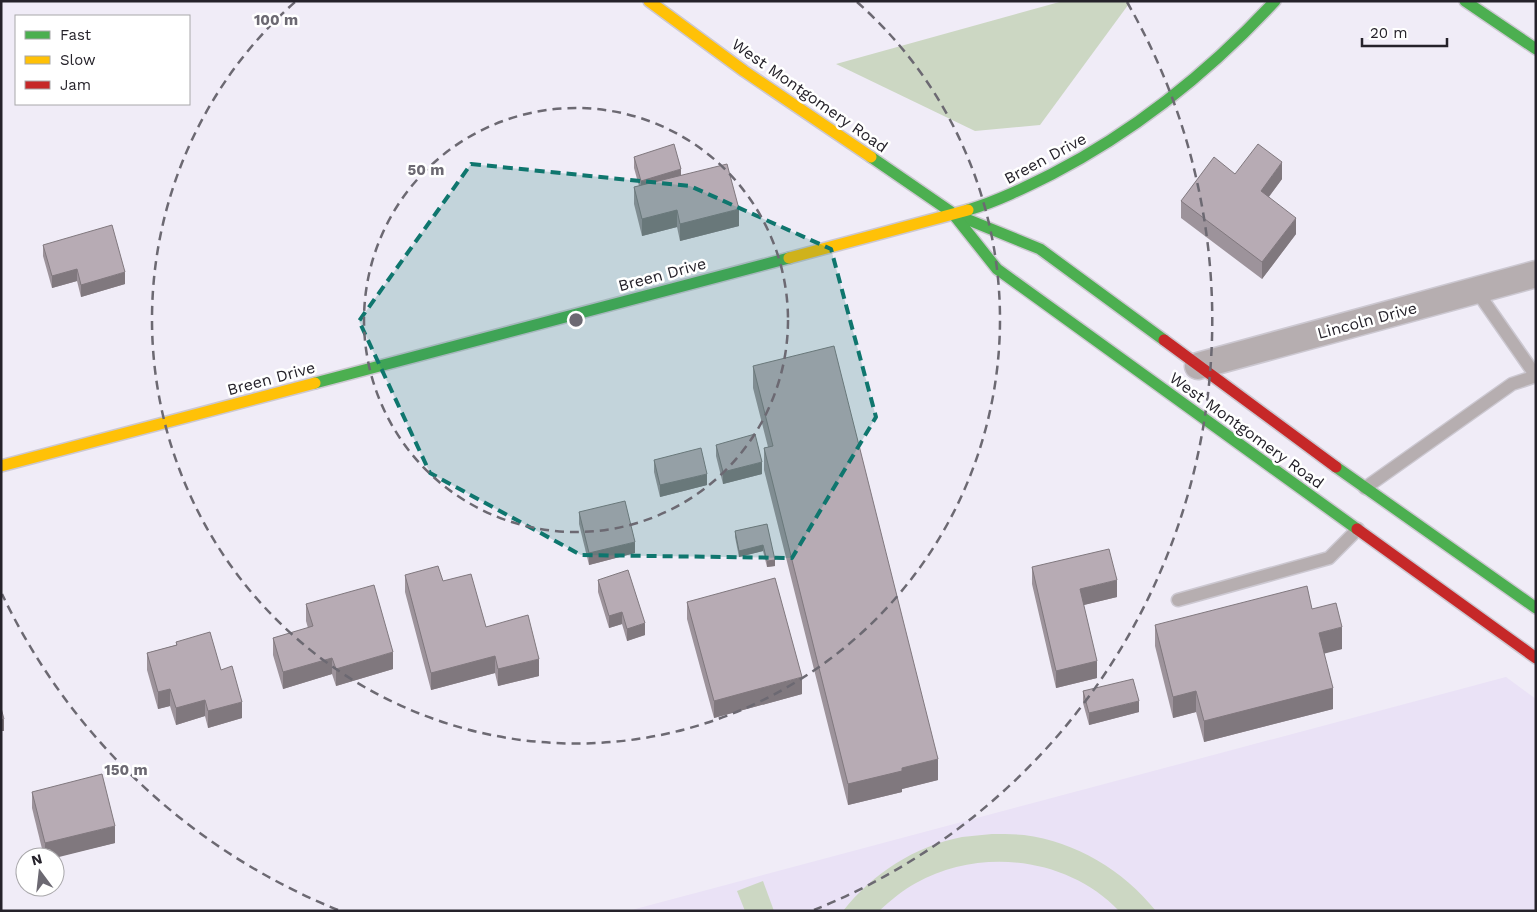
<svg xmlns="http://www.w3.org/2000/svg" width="1537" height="912" font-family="'Work Sans',sans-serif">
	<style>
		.built { fill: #eae2f6 }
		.green { fill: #ccd7c3 }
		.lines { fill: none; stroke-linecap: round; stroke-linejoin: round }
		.lane-casing { stroke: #ccc8d1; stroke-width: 15 }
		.street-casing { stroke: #ccc8d1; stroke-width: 29 }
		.fast-casing { stroke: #ccc8d1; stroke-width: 14 }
		.slow-casing { stroke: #ccc8d1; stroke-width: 14 }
		.jam-casing { stroke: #ccc8d1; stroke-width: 14 }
		.lane { stroke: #b6aeb0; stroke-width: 12 }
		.street { stroke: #b6aeb0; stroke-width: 26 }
		.fast { stroke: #4caf50; stroke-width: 11 }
		.slow { stroke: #ffc107; stroke-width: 11 }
		.jam { stroke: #c62828; stroke-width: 11 }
		.wall { fill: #9d939b }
		.shaded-wall { fill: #80787e }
		.building { fill: #b7abb4; stroke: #80787e }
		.marked { fill: #0f766e; fill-opacity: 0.2; stroke: #0f766e; stroke-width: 4; stroke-dasharray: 10 6; stroke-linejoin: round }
		.ring { fill: none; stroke: #6c6972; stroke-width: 2.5; stroke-dasharray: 9 6 }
		.labels { text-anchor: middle; stroke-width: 5; stroke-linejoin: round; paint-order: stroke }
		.street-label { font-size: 16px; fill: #25222a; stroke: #fff }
		.centre { fill: #6c6972; stroke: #fff; stroke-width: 2.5 }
		.ring-label { font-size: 15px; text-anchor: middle; font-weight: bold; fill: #6c6972; stroke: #fff; stroke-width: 5; stroke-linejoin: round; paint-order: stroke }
	</style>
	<rect width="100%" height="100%" fill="#f0ecf7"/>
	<polygon class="built" points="1506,677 1536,699 1536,911 628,911"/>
	<g class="green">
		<polygon points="1063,1 1131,1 1040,125 975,131 836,64"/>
		<path d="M992 834C1003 834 1013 834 1024 835 1076 842 1123 870 1156 911H1119C1068 857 980 847 916 883 903 890 891 900 879 911H843C872 874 915 846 962 837 972 836 982 835 992 834Z"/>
		<polygon points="763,881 774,911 745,911 737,891"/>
	</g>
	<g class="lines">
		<g class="lane-casing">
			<g id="lane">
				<polyline points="1476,290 1536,376"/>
				<polyline points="1365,488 1512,384 1536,376"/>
				<polyline points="1178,600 1329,558 1358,529"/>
			</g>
		</g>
		<g class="street-casing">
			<polyline id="street" points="1198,366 1536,274"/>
		</g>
		<g class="fast-casing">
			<g id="fast">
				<polyline points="1465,1 1536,49"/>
				<polyline points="871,157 954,214 1040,249 1164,340"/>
				<path d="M968 210C998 201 1024 188 1052 174 1137 130 1210 71 1275 1"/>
				<polyline points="954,215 997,269 1357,529"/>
				<polyline points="315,383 789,258"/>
				<polyline points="1336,467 1536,608"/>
			</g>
		</g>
		<g class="slow-casing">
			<g id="slow">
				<polyline points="649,1 744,71 871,157"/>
				<polyline points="789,258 968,210"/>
				<polyline points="1,466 315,383"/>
			</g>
		</g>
		<g class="jam-casing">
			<g id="jam">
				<polyline points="1164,340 1336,467"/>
				<polyline points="1357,529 1536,658"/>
			</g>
		</g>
		<use href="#lane" class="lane"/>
		<use href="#street" class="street"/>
		<use href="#fast" class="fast"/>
		<use href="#slow" class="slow"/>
		<use href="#jam" class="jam"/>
	</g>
	<g class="wall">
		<polygon points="634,157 681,175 739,226 680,241 677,227 642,236 634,204 634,187 639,186 634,168"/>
		<polygon points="1235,174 1282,179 1269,197 1296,234 1262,279 1181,218 1181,201"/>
		<polygon points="43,245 125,284 81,297 77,281 52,288 43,256"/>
		<polygon points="753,366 938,780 902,789 902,792 848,805 764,470 764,448 768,447 753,388"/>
		<polygon points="716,445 762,474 723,484 716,456"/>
		<polygon points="654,460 707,485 660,497 654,472"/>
		<polygon points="579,512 635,553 589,565 579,524"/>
		<polygon points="767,524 775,566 767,567 763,551 739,557 735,537 735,531"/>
		<polygon points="1032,567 1117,597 1083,605 1097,678 1056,688 1032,584"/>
		<polygon points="405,575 486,627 539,676 498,686 495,673 431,690 405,592"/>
		<polygon points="598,580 645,635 627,641 622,624 609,628 598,592"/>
		<polygon points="687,602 802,694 714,718 687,619"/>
		<polygon points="306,604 393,669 336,686 332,674 283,689 273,655 273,638 308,628 306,621"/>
		<polygon points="1312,609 1342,649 1324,653 1333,709 1204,742 1196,712 1173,718 1155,646 1155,625"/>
		<polygon points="176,642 221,670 242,718 208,728 205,716 176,725 170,706 158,709 147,670 147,653 176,645"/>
		<polygon points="1083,691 1139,712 1089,725 1083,703"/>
		<polygon points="32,792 115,843 55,857 44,857 32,808"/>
	</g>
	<g class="shaded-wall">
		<polygon points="1282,162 1282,179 1261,207 1261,191"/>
		<polygon points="681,169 681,181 641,192 641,181"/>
		<polygon points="739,209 739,226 680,241 680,224"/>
		<polygon points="677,210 677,227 642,236 642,219"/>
		<polygon points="1296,218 1296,234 1262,279 1262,262"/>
		<polygon points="77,269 77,281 52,288 52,276"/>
		<polygon points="125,272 125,284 81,297 81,285"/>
		<polygon points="762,462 762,474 723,484 723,472"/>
		<polygon points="707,474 707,485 660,497 660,485"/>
		<polygon points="635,542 635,553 589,565 589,553"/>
		<polygon points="763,545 763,551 739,557 739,551"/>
		<polygon points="775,560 775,566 767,567 767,561"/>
		<polygon points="1117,580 1117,597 1080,606 1080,589"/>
		<polygon points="622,612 622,624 609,628 609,616"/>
		<polygon points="645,623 645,635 627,641 627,629"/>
		<polygon points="1342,627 1342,649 1319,655 1319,633"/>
		<polygon points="393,652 393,669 336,686 336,669"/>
		<polygon points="495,656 495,673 431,690 431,673"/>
		<polygon points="332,658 332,674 283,689 283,672"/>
		<polygon points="539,659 539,676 498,686 498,669"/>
		<polygon points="1097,661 1097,678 1056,688 1056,671"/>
		<polygon points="802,677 802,694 714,718 714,701"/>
		<polygon points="1333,688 1333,709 1204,742 1204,721"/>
		<polygon points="170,689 170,706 158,709 158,692"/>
		<polygon points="1196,691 1196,712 1173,718 1173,697"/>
		<polygon points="205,700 205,716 176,725 176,708"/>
		<polygon points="1139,701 1139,712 1089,725 1089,713"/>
		<polygon points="242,702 242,718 208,728 208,711"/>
		<polygon points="4,719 4,731 1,731 1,720"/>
		<polygon points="938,759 938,780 902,789 902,792 848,805 848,784 902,768"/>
		<polygon points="115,826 115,843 55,858 55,857 45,857 45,843"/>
	</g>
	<g class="building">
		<polygon points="674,144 681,169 641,181 634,157"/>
		<polygon points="1258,144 1282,162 1261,191 1296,218 1262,262 1181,201 1214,157 1235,174"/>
		<polygon points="727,164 739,209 680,224 677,210 642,219 634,187"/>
		<polygon points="112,225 125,272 81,285 77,269 52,276 43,245"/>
		<polygon points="834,346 938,759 902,768 902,771 848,784 764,448 773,446 753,366"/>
		<polygon points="755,434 762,462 723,472 716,445"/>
		<polygon points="701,448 707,474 660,485 654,460"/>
		<polygon points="625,501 635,542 589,553 579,512"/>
		<polygon points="767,524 775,560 767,561 763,545 739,551 735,531"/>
		<polygon points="1109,549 1117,580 1080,589 1097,661 1056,671 1032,567"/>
		<polygon points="438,566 443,581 471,574 486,627 528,615 539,659 498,669 495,656 431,673 405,575"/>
		<polygon points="628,570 645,623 627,629 622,612 609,616 598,580"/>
		<polygon points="775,578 802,677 714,701 687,602"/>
		<polygon points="374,585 393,652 336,669 332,658 283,672 273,638 313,626 306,604"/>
		<polygon points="1307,586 1312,609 1336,603 1342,627 1319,633 1333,688 1204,721 1196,691 1173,697 1155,625"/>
		<polygon points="210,632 221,670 232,666 242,702 208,711 205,700 176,708 170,689 158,692 147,653 177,645 176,642"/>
		<polygon points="1133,679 1139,701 1089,713 1083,691"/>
		<polygon points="1,708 4,719 1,720"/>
		<polygon points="102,774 115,826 45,843 32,792"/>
	</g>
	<path class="marked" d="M471 164 690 186 831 249 876 417 792 558 581 555 430 473 359 321Z"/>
	<g class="ring">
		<circle cx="576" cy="320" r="212"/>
		<path d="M857 2A424 424 0 1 1 295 2"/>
		<path d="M338 910A636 636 0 0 1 2 594M1127 2A636 636 0 0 1 814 910"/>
	</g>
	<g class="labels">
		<g class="street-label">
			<text transform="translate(810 95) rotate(35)" y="6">West Montgomery Road</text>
			<text transform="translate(1045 158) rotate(-28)" y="6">Breen Drive</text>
			<text transform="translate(662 274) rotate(-15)" y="6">Breen Drive</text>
			<text transform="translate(1367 320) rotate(-15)" y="6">Lincoln Drive</text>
			<text transform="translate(271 378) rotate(-15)" y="6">Breen Drive</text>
			<text transform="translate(1247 430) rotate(36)" y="6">West Montgomery Road</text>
		</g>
	</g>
	<circle cx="576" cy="320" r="8" class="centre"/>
	<g class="ring-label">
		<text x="276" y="25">100 m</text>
		<text x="426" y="175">50 m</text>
		<text x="126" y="775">150 m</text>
	</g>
	<rect width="1537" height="912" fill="none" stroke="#25222a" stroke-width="5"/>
	<rect x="15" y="15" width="175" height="90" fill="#ffffff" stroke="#a8a7aa"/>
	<rect x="25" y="31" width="25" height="8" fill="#4caf50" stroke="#a8a7aa"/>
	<text x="60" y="40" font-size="15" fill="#25222a">Fast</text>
	<rect x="25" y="56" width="25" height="8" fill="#ffc107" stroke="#a8a7aa"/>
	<text x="60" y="65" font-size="15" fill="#25222a">Slow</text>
	<rect x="25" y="81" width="25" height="8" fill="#c62828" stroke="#a8a7aa"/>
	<text x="60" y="90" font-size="15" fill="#25222a">Jam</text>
	<g transform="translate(40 872) rotate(345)"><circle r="24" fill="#ffffff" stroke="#a8a7aa"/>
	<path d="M0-4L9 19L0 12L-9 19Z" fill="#6c6972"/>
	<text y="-8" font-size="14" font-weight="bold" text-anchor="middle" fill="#25222a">N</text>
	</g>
	<path d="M1362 38v8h85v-8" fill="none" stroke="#25222a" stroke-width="2.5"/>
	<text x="1370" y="38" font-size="15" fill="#25222a" stroke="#ffffff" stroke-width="4" paint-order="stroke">20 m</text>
</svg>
